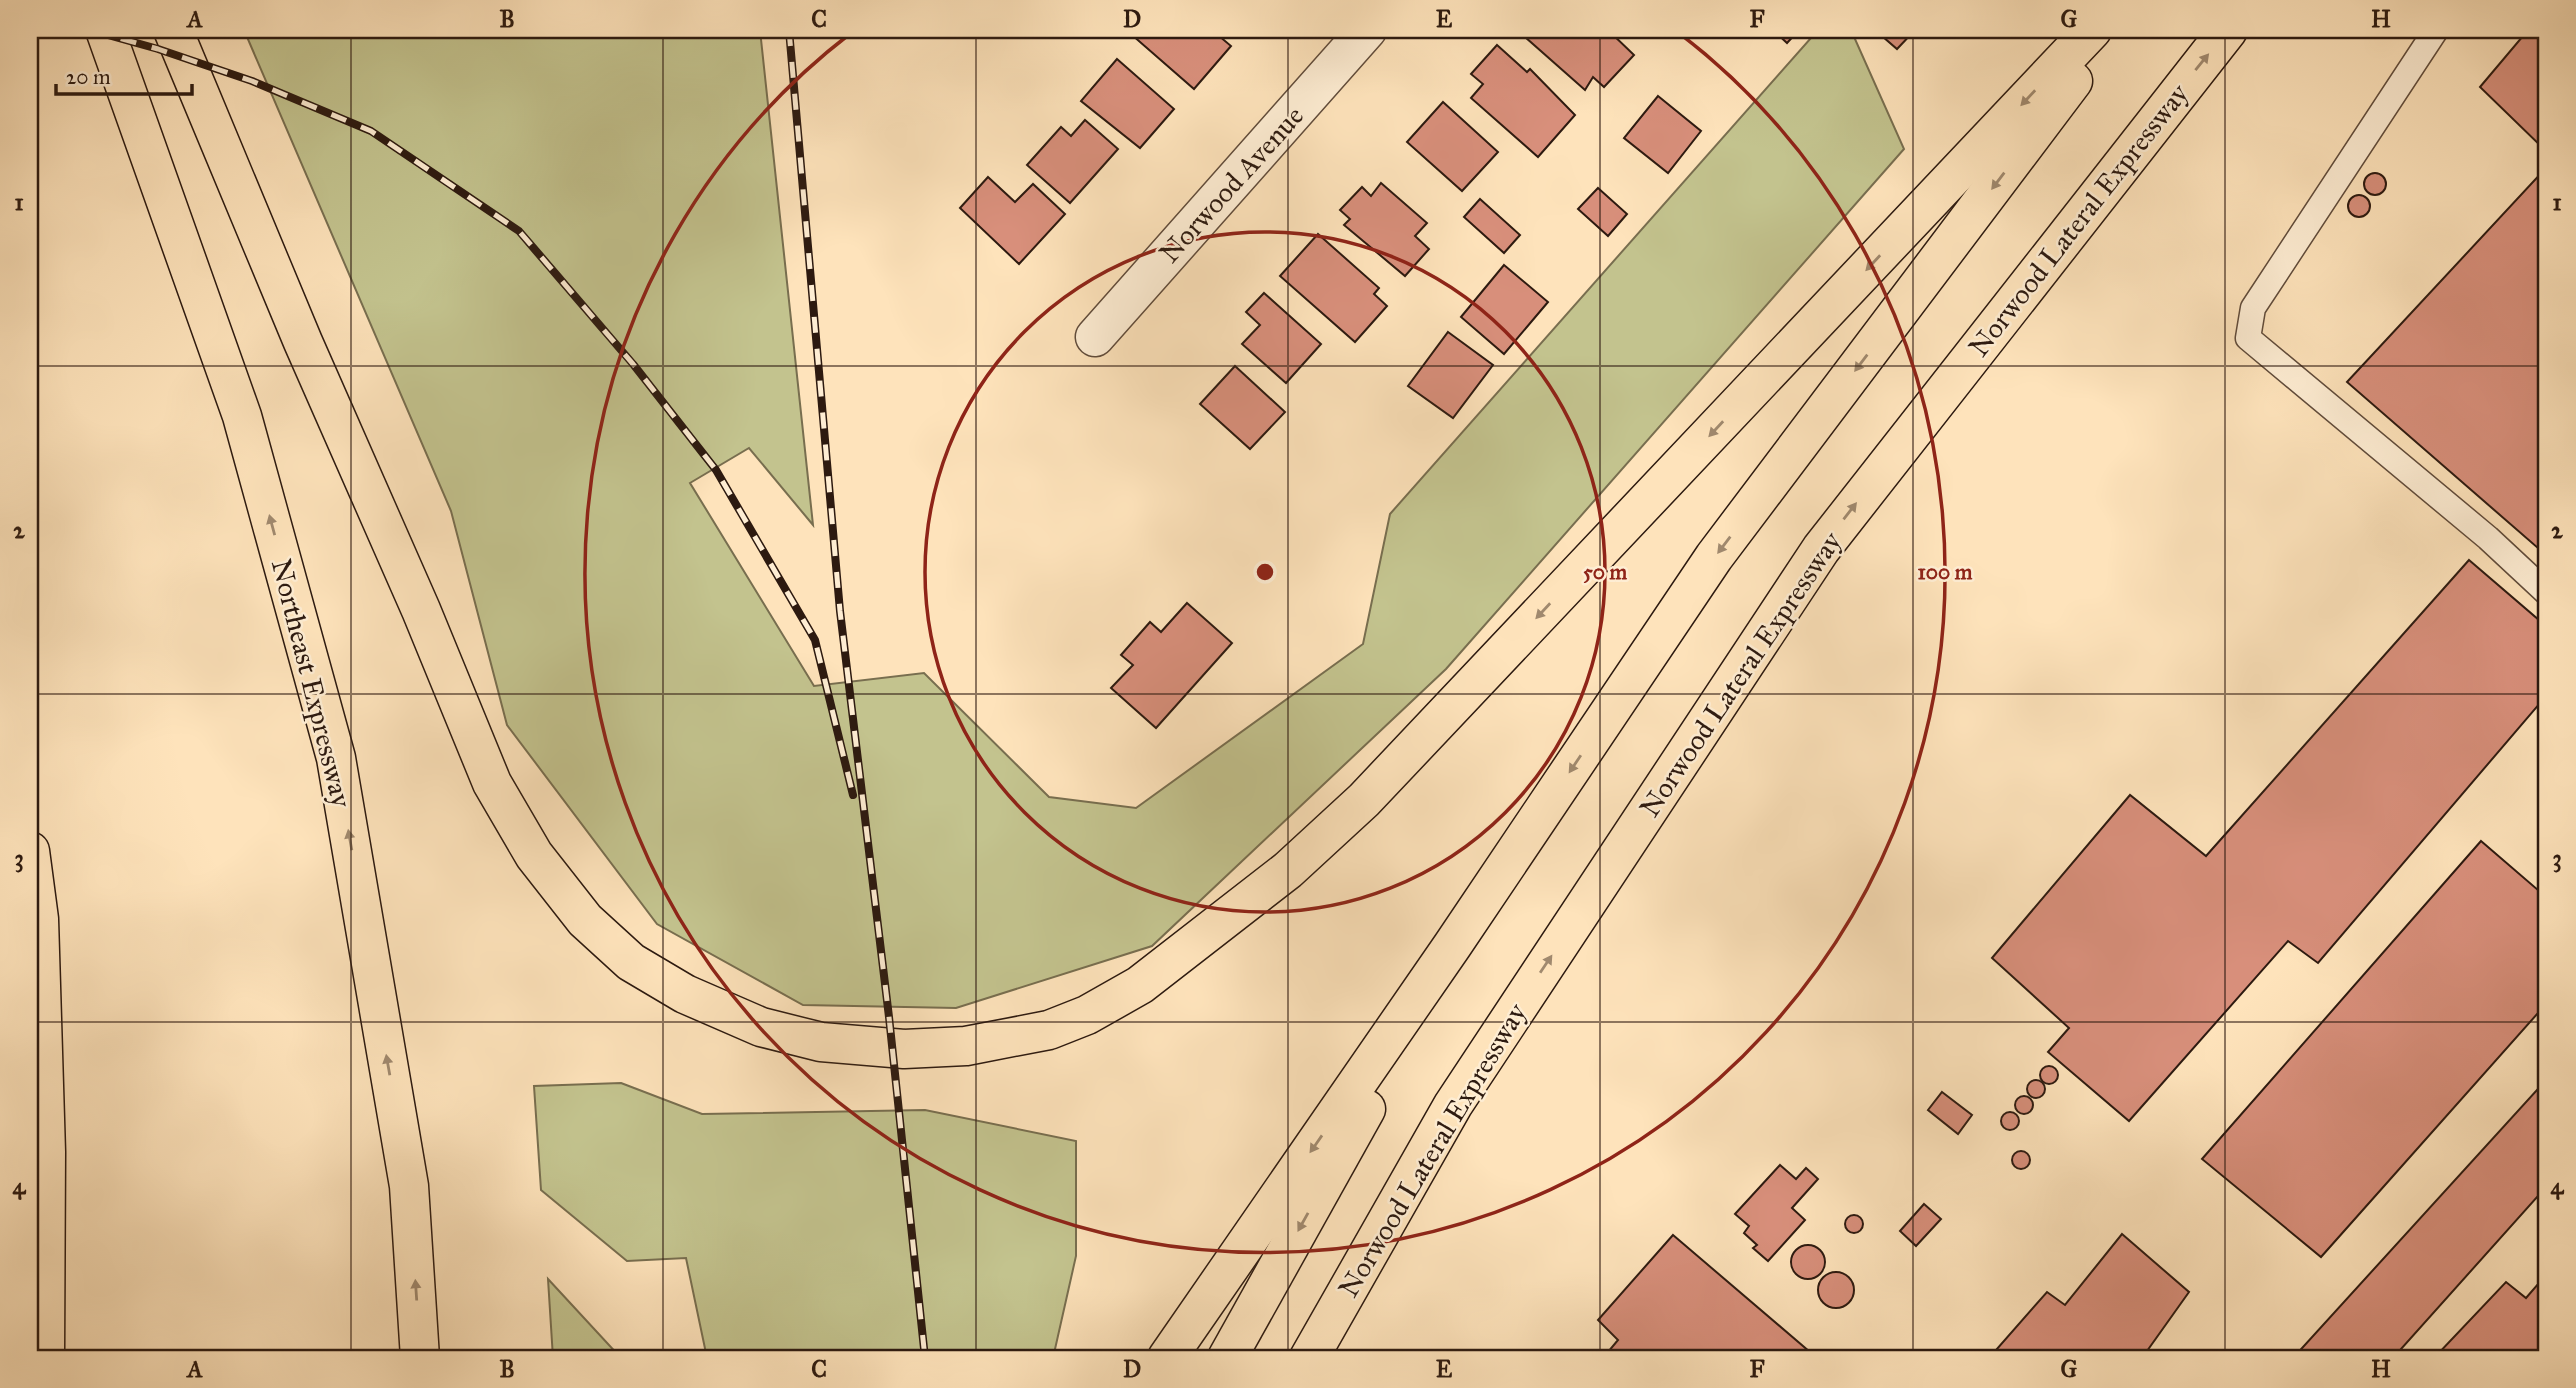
<svg xmlns="http://www.w3.org/2000/svg" width="2576" height="1388" font-family="'IM FELL Great Primer',serif">
	<style>
		.green { fill: #c3c38e; stroke: #786e4f; stroke-width: 2 }
		.building { fill: #d88f7b; stroke: #2d1a10; stroke-width: 2 }
		.lines { fill: none; stroke-linecap: round; stroke-linejoin: round }
		.service-casing { stroke: #614c3b; stroke-width: 27 }
		.minor-casing { stroke: #614c3b; stroke-width: 41 }
		.motorway-casing { stroke: #2d1a10; stroke-width: 41 }
		.service { stroke: #feedd3; stroke-width: 24 }
		.minor { stroke: #feedd3; stroke-width: 38 }
		.motorway { stroke: #fee3bb; stroke-width: 38 }
		.rail-casing { stroke: #2d1a10; stroke-width: 8 }
		.rail { stroke: #feedd3; stroke-width: 5; stroke-dasharray: 16; stroke-linecap: butt }
		.oneway { fill: #a0896e }
		.grid { fill: none; stroke: #2d1a10; stroke-width: 2; stroke-opacity: 0.55 }
		.ring { fill: none; stroke: #8f2418; stroke-width: 3.5 }
		.labels { text-anchor: middle; stroke-width: 5; stroke-linejoin: round; paint-order: stroke }
		.street-label { font-size: 28px; fill: #2d1a10; stroke: #feedd3 }
		.centre { fill: #8f2418; stroke: #feedd3; stroke-width: 3.5 }
		.ring-label { font-size: 21px; text-anchor: middle; font-weight: bold; fill: #8f2418; stroke: #feedd3; stroke-width: 5; stroke-linejoin: round; paint-order: stroke }
		.neatline { fill: none; stroke: #2d1a10; stroke-width: 2.5 }
		.grid-label { font-size: 23px; text-anchor: middle; font-weight: bold; fill: #2d1a10 }
	</style>
	<rect width="100%" height="100%" fill="#fee3bb"/>
	<filter id="stains"><feTurbulence type="fractalNoise" baseFrequency=".00286" numOctaves="4"/><feColorMatrix values="0 0 0 0 .2 0 0 0 0 .09 0 0 0 0 .02 0 0 0 .5 -.17"/></filter>
	<radialGradient id="worn" r=".72"><stop offset=".6" stop-color="#630" stop-opacity="0"/><stop offset="1" stop-color="#630" stop-opacity=".3"/></radialGradient>
	<g class="green">
		<polygon points="244,30 760,30 813,525 749,448 690,483 814,686 924,673 1049,797 1136,808 1363,644 1390,514 1818,30 1851,30 1904,149 1446,669 1152,946 956,1008 803,1005 657,924 507,725 451,511"/>
		<polygon points="621,1083 702,1114 925,1110 1076,1141 1076,1256 1053,1358 707,1358 686,1258 627,1261 541,1190 534,1086"/>
		<polygon points="548,1279 621,1358 553,1358"/>
	</g>
	<g class="building">
		<polygon points="1137,30 1212,30 1231,46 1194,89 1132,35"/>
		<polygon points="1517,30 1608,30 1634,55 1604,87 1593,77 1585,90"/>
		<polygon points="1773,30 1799,30 1787,43"/>
		<polygon points="1875,30 1915,30 1897,49"/>
		<polygon points="2528,30 2546,30 2546,151 2480,87"/>
		<polygon points="1497,45 1527,72 1530,69 1575,115 1538,157 1471,98 1483,84 1471,74"/>
		<polygon points="1117,59 1174,109 1140,148 1081,101"/>
		<polygon points="1658,96 1701,131 1668,173 1624,138"/>
		<polygon points="1443,102 1498,152 1462,191 1407,142"/>
		<polygon points="1085,120 1118,149 1070,203 1027,165 1061,127 1071,136"/>
		<polygon points="2546,168 2546,555 2347,382"/>
		<circle cx="2375" cy="184" r="11"/>
		<polygon points="988,177 1015,202 1033,184 1065,214 1019,264 960,208"/>
		<polygon points="1381,183 1427,223 1415,236 1429,249 1405,276 1344,225 1350,219 1340,210 1362,187 1371,196"/>
		<polygon points="1598,188 1627,214 1608,236 1578,209"/>
		<circle cx="2359" cy="206" r="11"/>
		<polygon points="1480,199 1520,235 1504,253 1464,217"/>
		<polygon points="1318,234 1379,288 1374,294 1387,306 1355,342 1280,276"/>
		<polygon points="1504,265 1548,302 1504,354 1461,317"/>
		<polygon points="1264,293 1321,344 1286,383 1242,344 1260,325 1246,312"/>
		<polygon points="1448,332 1493,365 1453,418 1408,386"/>
		<polygon points="1235,366 1285,412 1250,449 1200,404"/>
		<polygon points="2469,560 2546,626 2546,696 2318,963 2288,941 2129,1121 2048,1052 2069,1028 1992,958 2130,795 2206,856"/>
		<polygon points="1187,603 1232,643 1156,728 1111,688 1133,665 1121,655 1150,622 1161,632"/>
		<polygon points="2481,841 2546,897 2546,1004 2321,1257 2202,1159"/>
		<circle cx="2049" cy="1075" r="9"/>
		<polygon points="2546,1080 2546,1187 2393,1358 2293,1358"/>
		<circle cx="2036" cy="1089" r="9"/>
		<polygon points="1942,1092 1972,1115 1958,1134 1928,1110"/>
		<circle cx="2024" cy="1105" r="9"/>
		<circle cx="2010" cy="1121" r="9"/>
		<circle cx="2021" cy="1160" r="9"/>
		<polygon points="1780,1165 1796,1179 1806,1168 1818,1179 1792,1208 1805,1220 1768,1261 1753,1248 1757,1245 1744,1233 1749,1226 1735,1214"/>
		<polygon points="1924,1204 1941,1219 1916,1246 1900,1231"/>
		<circle cx="1854" cy="1224" r="9"/>
		<polygon points="2122,1234 2189,1292 2142,1358 1989,1358 2047,1292 2065,1305"/>
		<polygon points="1673,1235 1817,1358 1603,1358 1618,1340 1598,1320"/>
		<circle cx="1808" cy="1262" r="17"/>
		<circle cx="1836" cy="1290" r="18"/>
		<polygon points="2546,1275 2546,1358 2434,1358 2506,1282 2526,1298"/>
	</g>
	<g class="lines">
		<g class="service-casing">
			<polyline id="service" points="2436,30 2253,308 2248,338 2488,538 2546,592"/>
		</g>
		<g class="minor-casing">
			<polyline id="minor" points="1095,337 1367,30"/>
		</g>
		<g class="motorway-casing">
			<g id="motorway">
				<polyline points="105,30 242,416 336,758 409,1186 420,1358"/>
				<polyline points="173,30 303,342 421,610 492,783 534,855 585,920 631,962 685,994 761,1027 821,1042 904,1049 966,1046 1049,1030 1087,1015 1140,985 1288,870 1364,800 2092,30"/>
				<polyline points="30,851 39,919 46,1152 45,1358"/>
				<polyline points="1167,1358 1452,946 1714,557 2073,81"/>
				<polyline points="1227,1358 1366,1109"/>
				<polyline points="1309,1358 1453,1105 1821,549 2228,30"/>
			</g>
		</g>
		<use href="#service" class="service"/>
		<use href="#minor" class="minor"/>
		<use href="#motorway" class="motorway"/>
		<g class="rail-casing">
			<g id="rail">
				<polyline points="90,30 158,49 252,81 371,131 519,231 633,364 716,470 815,640 853,795"/>
				<polyline points="789,30 840,611 889,1017 925,1358"/>
			</g>
		</g>
		<use href="#rail" class="rail"/>
	</g>
	<defs><path id="oneway-solid" d="M-6-.8H1V-3.2L6.5 0L1 3.2V.8H-6Z" transform="scale(1.75)"/></defs>
	<g class="oneway">
		<use href="#oneway-solid" transform="translate(2202 62) rotate(-51)"/>
		<use href="#oneway-solid" transform="translate(2028 98) rotate(133)"/>
		<use href="#oneway-solid" transform="translate(1998 181) rotate(127)"/>
		<use href="#oneway-solid" transform="translate(1873 263) rotate(133)"/>
		<use href="#oneway-solid" transform="translate(1861 363) rotate(127)"/>
		<use href="#oneway-solid" transform="translate(1716 429) rotate(133)"/>
		<use href="#oneway-solid" transform="translate(1850 511) rotate(-52)"/>
		<use href="#oneway-solid" transform="translate(272 525) rotate(-105)"/>
		<use href="#oneway-solid" transform="translate(1724 545) rotate(127)"/>
		<use href="#oneway-solid" transform="translate(1543 611) rotate(133)"/>
		<use href="#oneway-solid" transform="translate(1575 764) rotate(124)"/>
		<use href="#oneway-solid" transform="translate(350 840) rotate(-100)"/>
		<use href="#oneway-solid" transform="translate(1546 964) rotate(-56)"/>
		<use href="#oneway-solid" transform="translate(388 1065) rotate(-100)"/>
		<use href="#oneway-solid" transform="translate(1316 1144) rotate(125)"/>
		<use href="#oneway-solid" transform="translate(1303 1222) rotate(119)"/>
		<use href="#oneway-solid" transform="translate(416 1290) rotate(-94)"/>
	</g>
	<path class="grid" d="M351 30V1358M663 30V1358M976 30V1358M1288 30V1358M1600 30V1358M1913 30V1358M2225 30V1358M30 366H2546M30 694H2546M30 1022H2546"/>
	<g class="ring">
		<circle cx="1265" cy="572" r="340"/>
		<path d="M1679 33A680 680 0 1 1 851 33"/>
	</g>
	<g class="labels">
		<g class="street-label">
			<text transform="translate(1231 184) rotate(-48)" y="10">Norwood Avenue</text>
			<text transform="translate(2078 220) rotate(-52)" y="10">Norwood Lateral Expressway</text>
			<text transform="translate(1740 674) rotate(-56)" y="10">Norwood Lateral Expressway</text>
			<text transform="translate(312 683) rotate(76)" y="10">Northeast Expressway</text>
			<text transform="translate(1432 1150) rotate(-59)" y="10">Norwood Lateral Expressway</text>
		</g>
	</g>
	<circle cx="1265" cy="572" r="10" class="centre"/>
	<g class="ring-label">
		<text x="1605" y="579">50 m</text>
		<text x="1945" y="579">100 m</text>
	</g>
	<rect width="2576" height="1388" fill="none" stroke="#fee3bb" stroke-width="77"/>
	<path d="M56 84v10h136v-10" fill="none" stroke="#2d1a10" stroke-width="3.5"/>
	<text x="66" y="84" font-size="21" fill="#2d1a10" stroke="#feedd3" stroke-width="5" paint-order="stroke">20 m</text>
	<rect x="38" y="38" width="2500" height="1312" class="neatline"/>
	<g class="grid-label">
		<text x="195" y="27">A</text>
		<text x="507" y="27">B</text>
		<text x="819" y="27">C</text>
		<text x="1132" y="27">D</text>
		<text x="1444" y="27">E</text>
		<text x="1757" y="27">F</text>
		<text x="2069" y="27">G</text>
		<text x="2381" y="27">H</text>
		<text x="19" y="210">1</text>
		<text x="2557" y="210">1</text>
		<text x="19" y="538">2</text>
		<text x="2557" y="538">2</text>
		<text x="19" y="866">3</text>
		<text x="2557" y="866">3</text>
		<text x="19" y="1194">4</text>
		<text x="2557" y="1194">4</text>
		<text x="195" y="1377">A</text>
		<text x="507" y="1377">B</text>
		<text x="819" y="1377">C</text>
		<text x="1132" y="1377">D</text>
		<text x="1444" y="1377">E</text>
		<text x="1757" y="1377">F</text>
		<text x="2069" y="1377">G</text>
		<text x="2381" y="1377">H</text>
	</g>
	<rect width="100%" height="100%" filter="url(#stains)"/>
	<rect width="100%" height="100%" fill="url(#worn)"/>
</svg>
